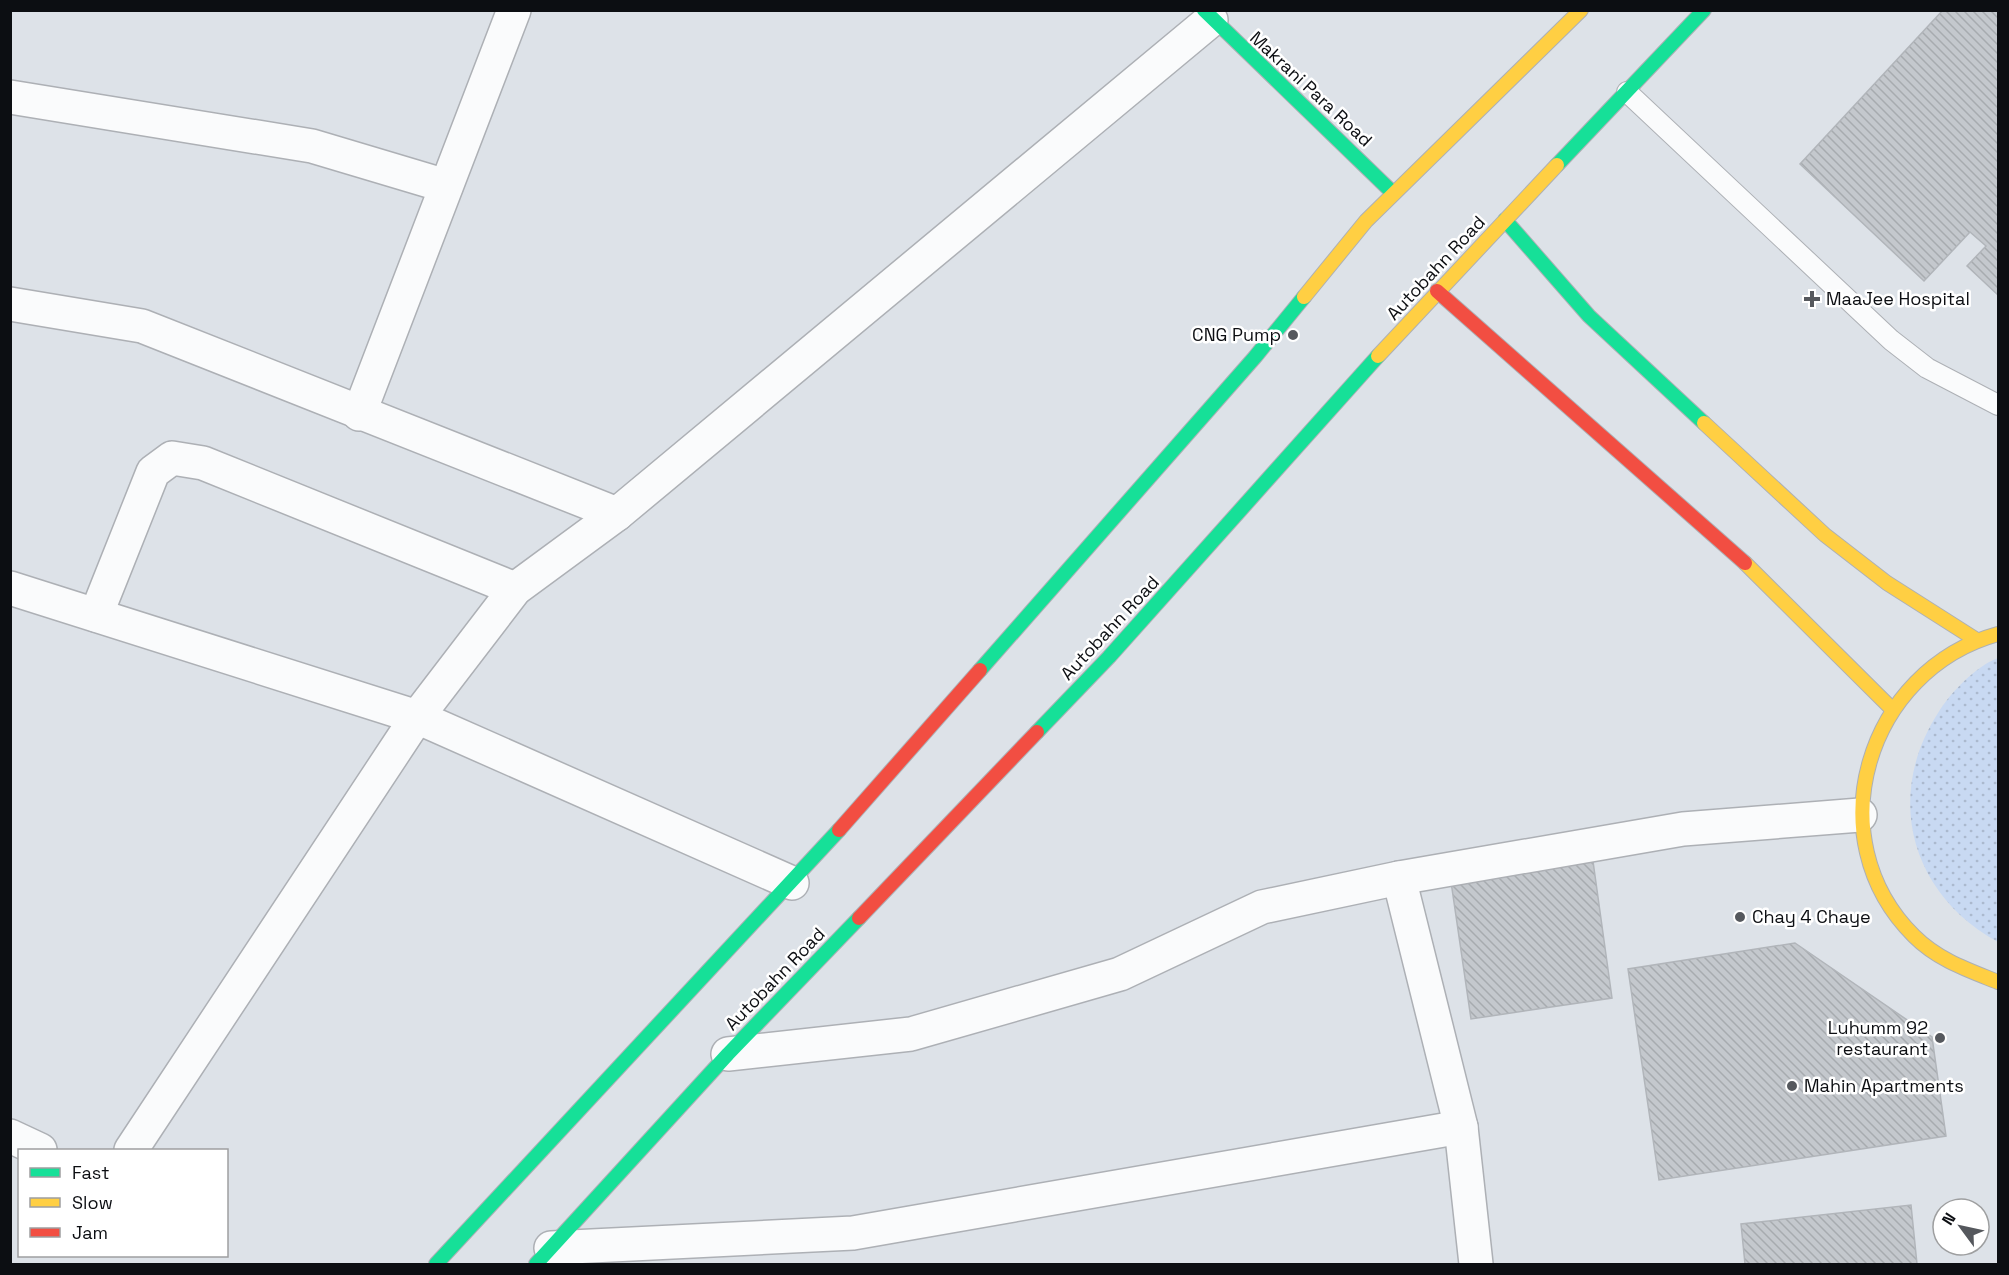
<svg xmlns="http://www.w3.org/2000/svg" width="2009" height="1275" font-family="'Space Grotesk',sans-serif">
	<style>
		.grass { fill: url(#grass-dots) }
		.building { fill: url(#building-back-hatch); stroke: #b1b5ba; stroke-width: 1.5 }
		.lines { fill: none; stroke-linecap: round; stroke-linejoin: round }
		.lane-casing { stroke: #adb0b5; stroke-width: 22 }
		.street-casing { stroke: #adb0b5; stroke-width: 36 }
		.fast-casing { stroke: #adb0b5; stroke-width: 16 }
		.slow-casing { stroke: #adb0b5; stroke-width: 16 }
		.jam-casing { stroke: #adb0b5; stroke-width: 16 }
		.lane { stroke: #fafbfc; stroke-width: 20 }
		.street { stroke: #fafbfc; stroke-width: 33 }
		.fast { stroke: #16e098; stroke-width: 14 }
		.slow { stroke: #ffcf43; stroke-width: 14 }
		.jam { stroke: #f24e42; stroke-width: 14 }
		.poi-dot { fill: #55585d; stroke: #fff; stroke-width: 2 }
		.labels { text-anchor: middle; stroke-width: 5; stroke-linejoin: round; paint-order: stroke }
		.street-label { font-size: 18px; fill: #0c0e12; stroke: #fff }
		.poi-label { font-size: 18px; fill: #0c0e12; stroke: #fff; text-anchor: start }
	</style>
	<defs>
		<pattern id="grass-dots" width="8" height="8" patternUnits="userSpaceOnUse" patternTransform="scale(1.5)"><rect width="8" height="8" fill="#c8d9f2"/><path d="M2 2h.1M6 6h.1" fill="none" stroke="#abb9ce" stroke-width="1.8" stroke-linecap="round"/></pattern>
		<pattern id="building-back-hatch" width="6" height="6" patternUnits="userSpaceOnUse" patternTransform="scale(1.5)"><rect width="6" height="6" fill="#c4c8cd"/><path d="M-1 5l2 2M0 0l6 6M5-1l2 2" fill="none" stroke="#a7abaf"/></pattern>
	</defs>
	<rect width="100%" height="100%" fill="#dde2e8"/>
	<path class="grass" d="M1998 658V942C1911 895 1884 797 1938 713 1950 693 1976 666 1998 658Z"/>
	<g class="building">
		<polygon points="1943,10 1998,10 1998,295 1967,266 1986,246 1970,232 1924,281 1800,164"/>
		<polygon points="1592,854 1612,998 1471,1019 1450,875"/>
		<polygon points="1795,943 1932,1037 1946,1136 1659,1180 1628,969"/>
		<polygon points="1911,1205 1917,1264 1745,1264 1741,1224"/>
	</g>
	<g class="lines">
		<g class="lane-casing">
			<polyline id="lane" points="1627,92 1891,340 1927,368 1998,405"/>
		</g>
		<g class="street-casing">
			<g id="street">
				<polyline points="10,97 312,146 446,186"/>
				<polyline points="10,304 142,326 617,514"/>
				<polyline points="359,414 514,10"/>
				<polyline points="10,588 417,717 792,883"/>
				<polyline points="96,615 153,472 172,458 203,463 515,589"/>
				<polyline points="1399,878 1461,1127 1476,1264"/>
				<polyline points="728,1054 911,1034 1120,974 1262,907 1399,878 1683,829 1860,815"/>
				<polyline points="10,1136 40,1150"/>
				<polyline points="131,1150 417,717 515,589 617,514 1211,20"/>
				<polyline points="551,1248 853,1233 1461,1127"/>
			</g>
		</g>
		<g class="fast-casing">
			<g id="fast">
				<polyline points="1204,10 1393,193"/>
				<polyline points="1557,165 1704,10"/>
				<polyline points="1505,220 1589,316 1704,423"/>
				<polyline points="980,670 1255,357 1304,297"/>
				<polyline points="1037,732 1109,657 1378,356"/>
				<polyline points="436,1264 839,830"/>
				<polyline points="536,1264 728,1054 859,918"/>
			</g>
		</g>
		<g class="slow-casing">
			<g id="slow">
				<polyline points="1304,297 1366,221 1581,10"/>
				<polyline points="1378,356 1557,165"/>
				<polyline points="1704,423 1825,535 1887,583 1975,639"/>
				<polyline points="1745,563 1891,708"/>
				<path d="M1998 634C1867 670 1815 838 1914 936 1938 960 1968 970 1998 982"/>
			</g>
		</g>
		<g class="jam-casing">
			<g id="jam">
				<polyline points="1437,291 1745,563"/>
				<polyline points="839,830 980,670"/>
				<polyline points="859,918 1037,732"/>
			</g>
		</g>
		<use href="#lane" class="lane"/>
		<use href="#street" class="street"/>
		<use href="#fast" class="fast"/>
		<use href="#slow" class="slow"/>
		<use href="#jam" class="jam"/>
	</g>
	<g class="poi-dot">
		<path d="M1809 290h6v6h6v6h-6v6h-6v-6h-6v-6h6z"/>
		<circle cx="1293" cy="335" r="6"/>
		<circle cx="1740" cy="917" r="6"/>
		<circle cx="1940" cy="1038" r="6"/>
		<circle cx="1792" cy="1086" r="6"/>
	</g>
	<g class="labels">
		<g class="street-label">
			<text transform="translate(1311 89) rotate(43)" y="6">Makrani Para Road</text>
			<text transform="translate(1436 268) rotate(-47)" y="6">Autobahn Road</text>
			<text transform="translate(1110 628) rotate(-47)" y="6">Autobahn Road</text>
			<text transform="translate(775 979) rotate(-46)" y="6">Autobahn Road</text>
		</g>
		<g class="poi-label">
			<text x="1826" y="305">MaaJee Hospital</text>
			<text x="1281" y="341" text-anchor="end">CNG Pump</text>
			<text x="1752" y="923">Chay 4 Chaye</text>
			<text x="1928" y="1034" text-anchor="end">Luhumm 92<tspan x="1928" dy="21">restaurant</tspan></text>
			<text x="1804" y="1092">Mahin Apartments</text>
		</g>
	</g>
	<rect width="2009" height="1275" fill="none" stroke="#0c0e12" stroke-width="24"/>
	<rect x="18" y="1149" width="210" height="108" fill="#ffffff" stroke="#9e9fa0" stroke-width="1.5"/>
	<rect x="30" y="1168" width="30" height="9" fill="#16e098" stroke="#9e9fa0" stroke-width="1.5"/>
	<text x="72" y="1179" font-size="18" fill="#0c0e12">Fast</text>
	<rect x="30" y="1198" width="30" height="9" fill="#ffcf43" stroke="#9e9fa0" stroke-width="1.5"/>
	<text x="72" y="1209" font-size="18" fill="#0c0e12">Slow</text>
	<rect x="30" y="1228" width="30" height="9" fill="#f24e42" stroke="#9e9fa0" stroke-width="1.5"/>
	<text x="72" y="1239" font-size="18" fill="#0c0e12">Jam</text>
	<g transform="translate(1961 1227) rotate(303)"><circle r="28" fill="#ffffff" stroke="#9e9fa0" stroke-width="1.5"/>
	<path d="M0-4.5L10 22L0 15L-10 22Z" fill="#55585d"/>
	<text y="-9" font-size="16" font-weight="bold" text-anchor="middle" fill="#0c0e12">N</text>
	</g>
</svg>
